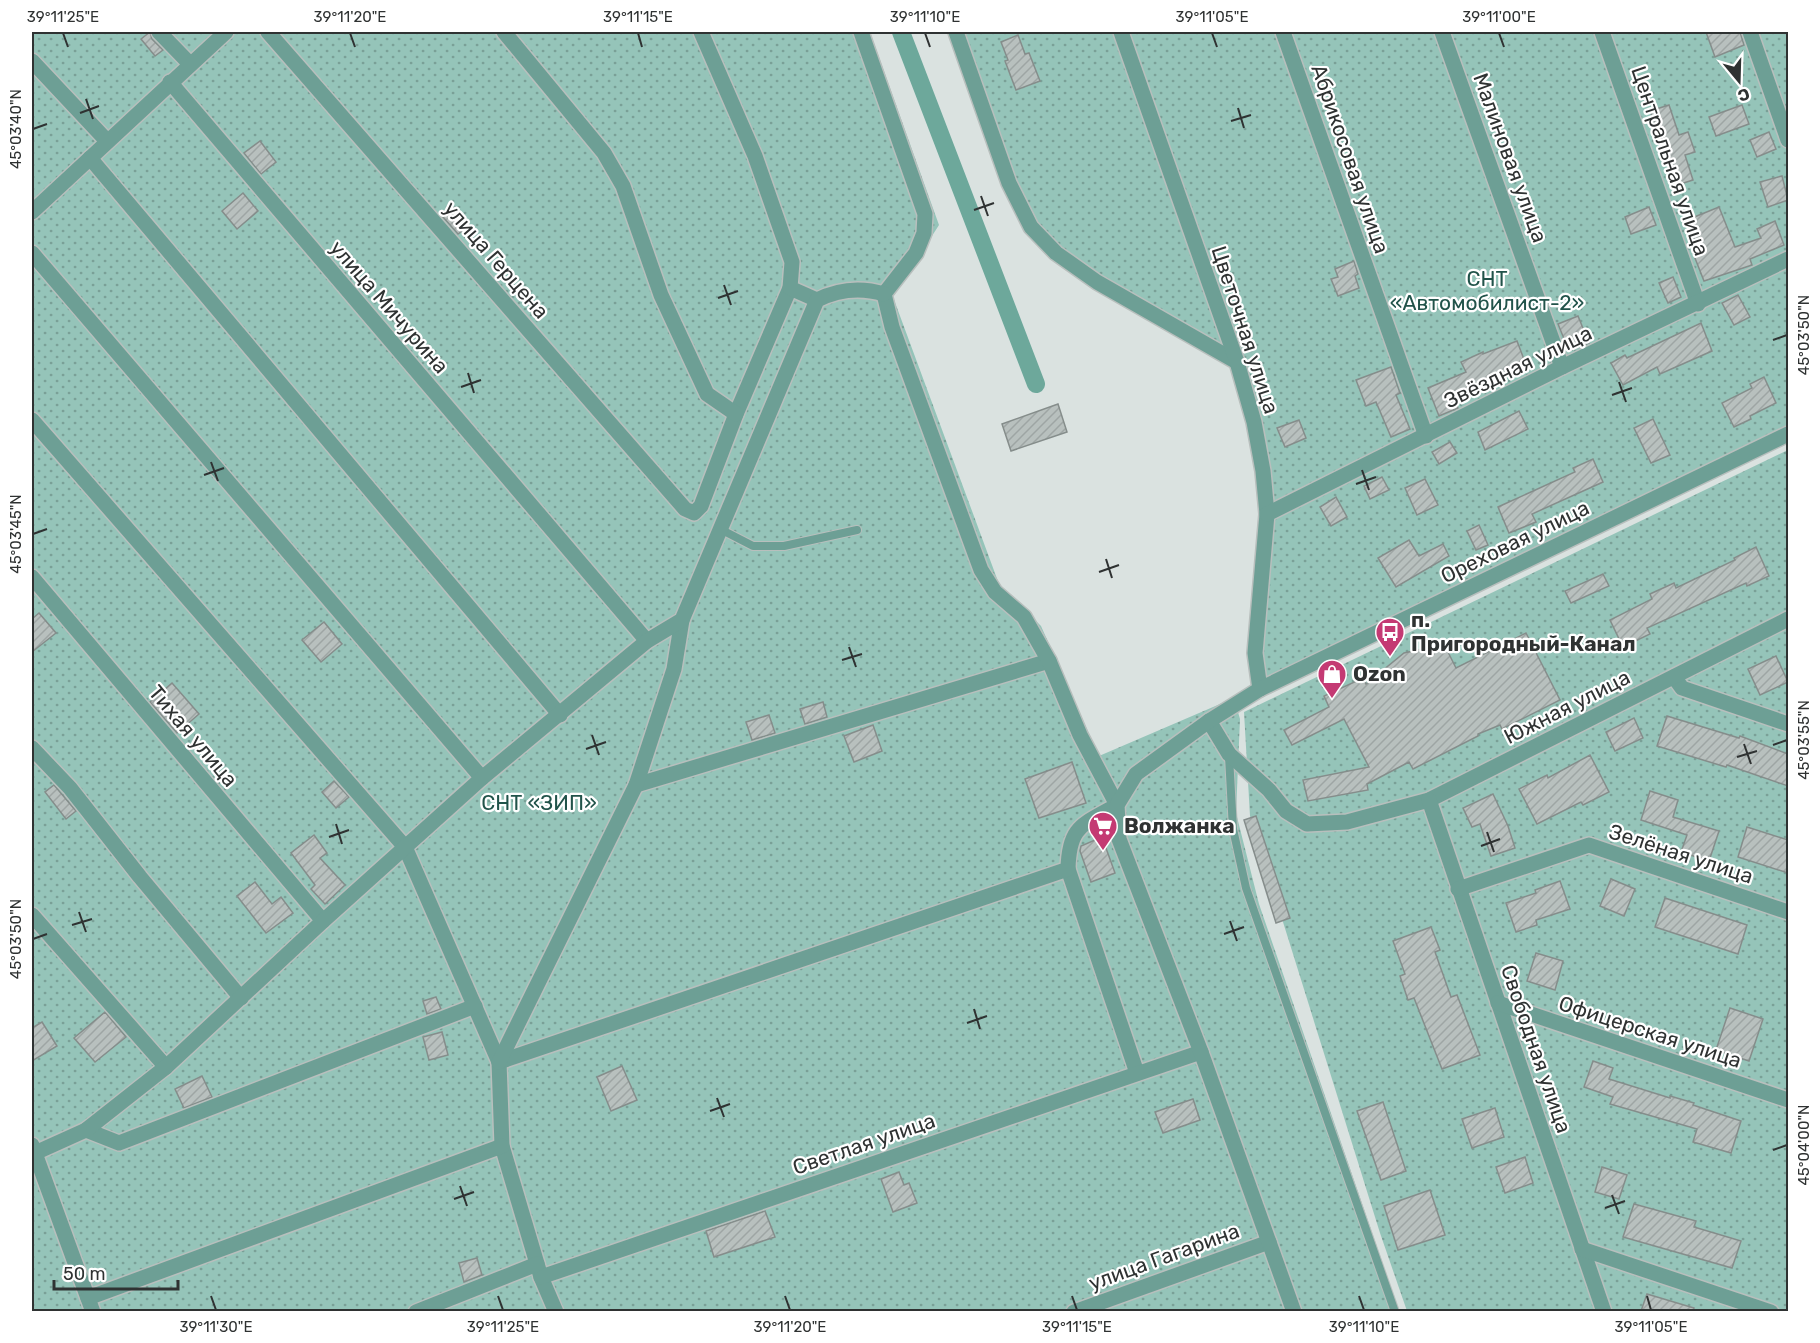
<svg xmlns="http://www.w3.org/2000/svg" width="1820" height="1343" font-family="Rubik,sans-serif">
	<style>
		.grass { fill: url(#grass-dots) }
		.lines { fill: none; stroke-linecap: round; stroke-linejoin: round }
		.canal { stroke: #6da89b; stroke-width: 18 }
		.building { fill: url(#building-hatch); stroke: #858d8b; stroke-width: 1.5 }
		.service-casing { stroke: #b8bfbd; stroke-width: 10 }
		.minor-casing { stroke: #b8bfbd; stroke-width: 18 }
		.tertiary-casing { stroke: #b8bfbd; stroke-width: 18 }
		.service { stroke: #6d9f95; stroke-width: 8 }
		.minor { stroke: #6d9f95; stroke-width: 15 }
		.tertiary { stroke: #6d9f95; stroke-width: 15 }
		.ticks { fill: none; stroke: #2f3232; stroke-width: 2 }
		.labels { text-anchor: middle; stroke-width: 4.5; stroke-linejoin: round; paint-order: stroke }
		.street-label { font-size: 21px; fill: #2f3232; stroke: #fff }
		.park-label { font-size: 21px; fill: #21534a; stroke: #fff }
		.poi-label { font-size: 21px; font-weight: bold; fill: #2f3232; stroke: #fff; text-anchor: start }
		.neatline { fill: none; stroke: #2f3232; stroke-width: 2 }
		.ticks-label { font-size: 15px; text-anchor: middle; fill: #2f3232 }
	</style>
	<defs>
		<pattern id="grass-dots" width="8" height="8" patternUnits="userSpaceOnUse" patternTransform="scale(1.5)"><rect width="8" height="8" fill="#95c4b9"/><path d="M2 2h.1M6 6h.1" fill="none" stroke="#7aa097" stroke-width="1.8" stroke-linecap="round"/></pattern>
		<pattern id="building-hatch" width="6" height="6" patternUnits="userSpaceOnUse" patternTransform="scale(1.5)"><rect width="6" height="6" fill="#b8c0be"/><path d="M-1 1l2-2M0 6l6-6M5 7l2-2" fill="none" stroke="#9ea5a4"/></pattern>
	</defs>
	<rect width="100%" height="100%" fill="#dae2e0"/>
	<g class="grass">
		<polygon points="32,32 870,32 939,225 893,297 999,584 1041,626 1099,756 1234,698 1240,719 1236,813 1259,904 1399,1311 32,1311"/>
		<polygon points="956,32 1788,32 1788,434 1260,689 1267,514 1237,362 1097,282 1031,227"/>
		<polygon points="1788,450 1788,1311 1407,1311 1380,1233 1250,816 1244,712"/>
	</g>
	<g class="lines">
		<polyline class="canal" points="901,32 1036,384"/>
	</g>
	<g class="building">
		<polygon points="150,32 152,39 163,50 155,56 141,39"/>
		<polygon points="1706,32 1740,32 1744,45 1715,57"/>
		<polygon points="1018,35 1025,54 1029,53 1040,81 1016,90 1005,61 1008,60 1001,42"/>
		<polygon points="1669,105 1679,135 1688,132 1695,152 1685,155 1693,180 1674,186 1670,171 1672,170 1650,111"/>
		<polygon points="1742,105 1749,124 1716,136 1709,117"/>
		<polygon points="1769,132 1776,149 1757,157 1750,140"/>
		<polygon points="260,141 276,162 261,174 244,153"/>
		<polygon points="1782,176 1788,200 1768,207 1760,182"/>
		<polygon points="243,193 258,211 237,229 222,211"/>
		<polygon points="455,207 469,226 458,234 443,217"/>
		<polygon points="1649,207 1656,225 1631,234 1625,217"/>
		<polygon points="1719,207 1735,247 1761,238 1757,229 1775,221 1784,245 1750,259 1752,265 1704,281 1693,253 1699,251 1687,220"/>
		<polygon points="1354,261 1358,274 1355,276 1359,288 1338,296 1331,279 1338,277 1335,269"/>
		<polygon points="1673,277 1681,297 1668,303 1659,283"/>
		<polygon points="1738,295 1750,317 1734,325 1722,303"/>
		<polygon points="1578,316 1589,343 1569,351 1558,324"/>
		<polygon points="1701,323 1712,351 1660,374 1657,367 1623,385 1611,363 1625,355 1627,358"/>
		<polygon points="1517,341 1528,370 1509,377 1508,372 1453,397 1458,408 1439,416 1428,388 1466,372 1461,362 1483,352 1483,354"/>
		<polygon points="1391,367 1400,393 1396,395 1410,429 1391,437 1376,402 1366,406 1356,380"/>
		<polygon points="1764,377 1776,403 1750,416 1751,419 1734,427 1722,403 1752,388 1750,384"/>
		<polygon points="1058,404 1067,432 1011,451 1002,424"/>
		<polygon points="1519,411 1528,429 1485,450 1478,432"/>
		<polygon points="1653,419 1670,455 1651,463 1634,428"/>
		<polygon points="1299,420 1306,438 1285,447 1277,428"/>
		<polygon points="1450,442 1457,453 1439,464 1432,452"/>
		<polygon points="1593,459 1603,482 1532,514 1536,522 1509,533 1498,507 1575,472 1573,468"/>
		<polygon points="1382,477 1389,490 1370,499 1364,486"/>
		<polygon points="1425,479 1438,505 1417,515 1405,488"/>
		<polygon points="1336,497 1347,517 1331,526 1320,507"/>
		<polygon points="1479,525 1488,545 1476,550 1467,531"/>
		<polygon points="1409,540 1419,556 1443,544 1449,556 1396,587 1378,558"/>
		<polygon points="1756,547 1769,576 1747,586 1746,583 1647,628 1650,634 1623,647 1610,620 1652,599 1650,594 1674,583 1676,588 1735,560 1734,558"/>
		<polygon points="1603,574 1609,586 1571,603 1565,591"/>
		<polygon points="39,613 56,633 32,652 32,619"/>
		<polygon points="324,622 342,644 321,662 302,640"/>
		<polygon points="1526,633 1560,700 1502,729 1500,725 1478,734 1478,736 1413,769 1409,762 1367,784 1368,790 1308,801 1303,780 1369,767 1344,719 1292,745 1284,730 1329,707 1324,696 1363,678 1366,684 1404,653 1444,644 1456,668"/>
		<polygon points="1776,656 1788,682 1760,695 1748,669"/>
		<polygon points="172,683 199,714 177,733 150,702"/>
		<polygon points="823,702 827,717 805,724 800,709"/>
		<polygon points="769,715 775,733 752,740 746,722"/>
		<polygon points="1667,716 1739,738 1740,736 1788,754 1788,786 1727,765 1726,767 1657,746"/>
		<polygon points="1634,718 1643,738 1615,751 1606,732"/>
		<polygon points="873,725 882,751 854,762 844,736"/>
		<polygon points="1590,755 1609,792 1583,805 1581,802 1537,824 1519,789 1547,775 1548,778"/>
		<polygon points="1072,762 1086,803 1039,818 1025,779"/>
		<polygon points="334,781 349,797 336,808 322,792"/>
		<polygon points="54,785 76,811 66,819 45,792"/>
		<polygon points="1650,791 1678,800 1673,817 1719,831 1709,861 1681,852 1687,835 1641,820"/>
		<polygon points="1493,794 1508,826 1515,848 1491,856 1480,824 1472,827 1463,808"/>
		<polygon points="1256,816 1290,918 1276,923 1244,820"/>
		<polygon points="1747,827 1788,840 1788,873 1738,857"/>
		<polygon points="314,835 327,853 320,858 345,885 325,904 311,889 315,885 291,853"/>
		<polygon points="1102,837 1115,873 1091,882 1080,851 1081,846"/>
		<polygon points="1611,879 1635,889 1624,916 1600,906"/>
		<polygon points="1560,881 1570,909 1536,920 1537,925 1516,932 1506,903 1536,893 1535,890"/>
		<polygon points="255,882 272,904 281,897 293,913 266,933 237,896"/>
		<polygon points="1665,898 1747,925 1738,954 1655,927"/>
		<polygon points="1431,927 1440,950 1435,952 1451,997 1457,995 1480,1055 1442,1069 1414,998 1408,1000 1400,976 1405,974 1393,941"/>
		<polygon points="1536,953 1563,961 1555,990 1527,981"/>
		<polygon points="436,997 441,1009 427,1014 423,1001"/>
		<polygon points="1730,1008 1763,1019 1749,1061 1716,1050"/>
		<polygon points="105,1012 126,1037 95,1062 74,1038"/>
		<polygon points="42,1022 57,1046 32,1061 32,1028"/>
		<polygon points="442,1032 448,1055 429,1060 423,1037"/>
		<polygon points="1593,1061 1613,1068 1609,1079 1670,1098 1670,1096 1694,1103 1693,1105 1741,1121 1731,1153 1693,1142 1697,1129 1610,1104 1613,1097 1584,1087"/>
		<polygon points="622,1066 637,1100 611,1111 597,1077"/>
		<polygon points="202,1076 212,1097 184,1108 175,1089"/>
		<polygon points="1193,1099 1200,1120 1163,1133 1155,1112"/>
		<polygon points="1383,1102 1406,1171 1381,1180 1357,1111"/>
		<polygon points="1495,1108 1504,1137 1472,1148 1462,1119"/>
		<polygon points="1525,1157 1533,1183 1505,1193 1496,1167"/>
		<polygon points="1602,1167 1627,1175 1619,1199 1595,1192"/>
		<polygon points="899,1172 904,1185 909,1183 917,1203 893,1212 881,1179"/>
		<polygon points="1430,1190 1445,1235 1398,1250 1384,1206"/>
		<polygon points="1634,1204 1696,1221 1694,1227 1741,1241 1732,1268 1623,1237"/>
		<polygon points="765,1211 775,1237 714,1257 706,1231"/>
		<polygon points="477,1258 482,1275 464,1282 459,1263"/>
		<polygon points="1647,1294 1694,1308 1693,1311 1641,1311"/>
	</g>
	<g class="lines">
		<g class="service-casing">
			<g id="service">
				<polyline points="720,529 753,546 784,546 857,530"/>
				<polyline points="1229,756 1233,829 1246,888 1395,1312"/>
			</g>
		</g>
		<g class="minor-casing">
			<g id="minor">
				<polyline points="159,32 190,64"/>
				<polyline points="268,32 685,509 694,513 701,506 736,414 790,288"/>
				<polyline points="504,32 604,153 623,186 661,295 707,394 736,414"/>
				<polyline points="701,32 755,156 792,262 790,288 817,300"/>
				<polyline points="956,32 1009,183 1031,227 1056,253 1097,282 1237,362"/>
				<polyline points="1121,32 1237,362 1254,422 1263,471 1267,514 1255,653 1260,689"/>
				<polyline points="1283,32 1426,436"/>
				<polyline points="1442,32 1562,367"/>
				<polyline points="1602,32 1698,304"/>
				<polyline points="1750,32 1788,140"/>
				<polyline points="32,61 107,141"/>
				<polyline points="170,82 647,641"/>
				<polyline points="90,158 560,715"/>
				<polyline points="32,212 226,32"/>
				<polyline points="32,253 482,778"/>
				<polyline points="32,420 405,847 499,1062 502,1146 541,1277 556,1312"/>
				<polyline points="1267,514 1562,367 1788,259"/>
				<polyline points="32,577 323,921"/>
				<polyline points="1674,677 1682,688 1788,724"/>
				<polyline points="1209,721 1229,754 1269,790 1286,811 1307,824 1347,822 1429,800 1788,619"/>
				<polyline points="32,748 70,788 140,877 241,998"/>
				<polyline points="636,785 1049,661"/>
				<polyline points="1429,800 1604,1312"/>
				<polyline points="1068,869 1137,1073"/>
				<polyline points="1458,889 1589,845 1788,912"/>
				<polyline points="32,915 166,1067"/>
				<polyline points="1498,1003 1788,1100"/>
				<path d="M499 1062 1068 869C1069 825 1083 825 1117 805L1080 735 1049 661 1024 617 995 592 981 570 892 327 884 294 916 253 924 233 925 214 861 32"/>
				<polyline points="499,1062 636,785 674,669 682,620"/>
				<polyline points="86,1130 119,1143 475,1006"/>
				<polyline points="32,1145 93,1312"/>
				<path d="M35 1153 86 1130 166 1067 323 921 482 778 647 641 682 620 817 300C839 289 861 287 884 294"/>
				<polyline points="1582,1249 1771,1312"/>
				<polyline points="541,1277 1201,1052"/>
				<polyline points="88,1298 502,1146"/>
				<polyline points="416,1312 537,1264"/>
				<polyline points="1074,1312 1269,1242"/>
			</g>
		</g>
		<g class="tertiary-casing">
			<polyline id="tertiary" points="1294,1312 1201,1052 1119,839 1117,805 1136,774 1209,721 1260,689 1788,434"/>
		</g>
		<use href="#service" class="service"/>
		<use href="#minor" class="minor"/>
		<use href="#tertiary" class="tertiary"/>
	</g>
	<path class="ticks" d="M63 33 68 47M350 33 355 47M638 33 642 47M925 33 930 47M1212 33 1217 47M1499 33 1504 47M86 99 93 119M1238 108 1244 128M80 113 99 106M1231 121 1251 115M33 129 47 124M981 196 988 216M974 210 994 203M724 285 731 305M718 298 738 291M1773 340 1787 335M468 373 474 393M1619 382 1626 402M461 387 481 380M1612 395 1632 388M211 462 218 481M1362 470 1369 490M204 475 224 468M1356 484 1376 477M33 534 47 529M1106 559 1112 578M1099 572 1119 565M849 647 856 667M842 660 862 654M592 735 599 755M1744 744 1751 764M1773 745 1787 740M586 749 606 742M1737 757 1757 751M336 824 342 844M1487 832 1494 852M329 837 349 830M1481 846 1500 839M79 912 86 932M1230 921 1237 941M72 925 92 919M1224 934 1244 927M33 939 47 934M974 1009 980 1029M967 1023 987 1016M717 1098 724 1117M710 1111 730 1104M1773 1150 1787 1145M460 1186 467 1206M1612 1195 1619 1214M454 1199 474 1192M1605 1208 1625 1201M211 1296 216 1310M498 1296 503 1310M785 1296 790 1310M1072 1296 1077 1310M1359 1296 1364 1310M1647 1296 1651 1310"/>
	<defs>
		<g id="bus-pin" transform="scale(1.5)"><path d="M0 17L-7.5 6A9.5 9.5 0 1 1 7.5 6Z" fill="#c43a73" stroke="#fff"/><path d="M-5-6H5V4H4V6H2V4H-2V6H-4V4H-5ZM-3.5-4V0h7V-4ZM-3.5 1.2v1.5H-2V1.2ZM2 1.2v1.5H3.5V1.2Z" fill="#fff"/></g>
		<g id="shop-pin" transform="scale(1.5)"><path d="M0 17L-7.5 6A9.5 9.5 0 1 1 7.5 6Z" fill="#c43a73" stroke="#fff"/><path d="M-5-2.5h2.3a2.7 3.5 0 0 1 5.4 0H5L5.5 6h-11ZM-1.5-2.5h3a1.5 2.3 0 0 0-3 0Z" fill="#fff"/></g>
		<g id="supermarket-pin" transform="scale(1.5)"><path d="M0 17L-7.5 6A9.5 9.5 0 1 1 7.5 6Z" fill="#c43a73" stroke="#fff"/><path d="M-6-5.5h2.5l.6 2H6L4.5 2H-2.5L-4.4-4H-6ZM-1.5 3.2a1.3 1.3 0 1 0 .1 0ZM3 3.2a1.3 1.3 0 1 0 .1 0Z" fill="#fff"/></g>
	</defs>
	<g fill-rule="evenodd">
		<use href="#bus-pin" x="1390" y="632"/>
		<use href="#shop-pin" x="1332" y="674"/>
		<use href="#supermarket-pin" x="1103" y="826"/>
	</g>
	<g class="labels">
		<g class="street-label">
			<text transform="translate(1510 158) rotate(70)" y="7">Малиновая улица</text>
			<text transform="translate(1350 159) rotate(71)" y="7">Абрикосовая улица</text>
			<text transform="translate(1670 161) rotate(71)" y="7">Центральная улица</text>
			<text transform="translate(496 260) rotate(49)" y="7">улица Герцена</text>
			<text transform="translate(389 307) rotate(49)" y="7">улица Мичурина</text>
			<text transform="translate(1245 330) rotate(72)" y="7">Цветочная улица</text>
			<text transform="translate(1518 367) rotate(-26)" y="7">Звёздная улица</text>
			<text transform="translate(1515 542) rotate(-26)" y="7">Ореховая улица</text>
			<text transform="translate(1567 707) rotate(-27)" y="7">Южная улица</text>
			<text transform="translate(193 736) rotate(50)" y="7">Тихая улица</text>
			<text transform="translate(1681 854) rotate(18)" y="7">Зелёная улица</text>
			<text transform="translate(1650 1032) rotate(18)" y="7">Офицерская улица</text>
			<text transform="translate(1536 1049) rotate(71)" y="7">Свободная улица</text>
			<text transform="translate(864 1144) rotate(-19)" y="7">Светлая улица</text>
			<text transform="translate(1164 1257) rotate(-20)" y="7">улица Гагарина</text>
		</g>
		<g class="park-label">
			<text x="1487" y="286">СНТ<tspan x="1487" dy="24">«Автомобилист-2»</tspan></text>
			<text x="539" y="810">СНТ «ЗИП»</text>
		</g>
		<g class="poi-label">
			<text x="1411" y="627">п.<tspan x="1411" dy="24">Пригородный-Канал</tspan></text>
			<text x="1353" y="681">Ozon</text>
			<text x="1124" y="833">Волжанка</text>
		</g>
	</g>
	<rect width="1820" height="1343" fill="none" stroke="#ffffff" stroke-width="66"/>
	<g transform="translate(1739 81) rotate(161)" stroke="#ffffff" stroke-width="4.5" paint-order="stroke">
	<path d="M0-4.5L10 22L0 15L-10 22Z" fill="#2f3232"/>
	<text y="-9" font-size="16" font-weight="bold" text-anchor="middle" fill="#2f3232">С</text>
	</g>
	<path d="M54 1280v9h124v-9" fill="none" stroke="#2f3232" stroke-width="3"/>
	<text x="63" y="1280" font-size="18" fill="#2f3232" stroke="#ffffff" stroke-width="4.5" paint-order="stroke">50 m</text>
	<rect x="33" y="33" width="1754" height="1277" class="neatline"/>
	<g class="ticks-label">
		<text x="63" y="22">39°11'25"E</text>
		<text x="350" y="22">39°11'20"E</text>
		<text x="638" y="22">39°11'15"E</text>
		<text x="925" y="22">39°11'10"E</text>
		<text x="1212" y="22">39°11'05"E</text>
		<text x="1499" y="22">39°11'00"E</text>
		<text transform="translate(16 129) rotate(-90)" y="5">45°03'40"N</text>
		<text transform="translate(1804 335) rotate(-90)" y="5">45°03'50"N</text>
		<text transform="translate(16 534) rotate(-90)" y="5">45°03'45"N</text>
		<text transform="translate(1804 740) rotate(-90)" y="5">45°03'55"N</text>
		<text transform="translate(16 939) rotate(-90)" y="5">45°03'50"N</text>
		<text transform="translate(1804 1145) rotate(-90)" y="5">45°04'00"N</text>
		<text x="216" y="1332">39°11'30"E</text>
		<text x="503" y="1332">39°11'25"E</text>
		<text x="790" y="1332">39°11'20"E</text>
		<text x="1077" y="1332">39°11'15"E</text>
		<text x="1364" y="1332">39°11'10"E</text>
		<text x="1651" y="1332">39°11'05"E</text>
	</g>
</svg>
